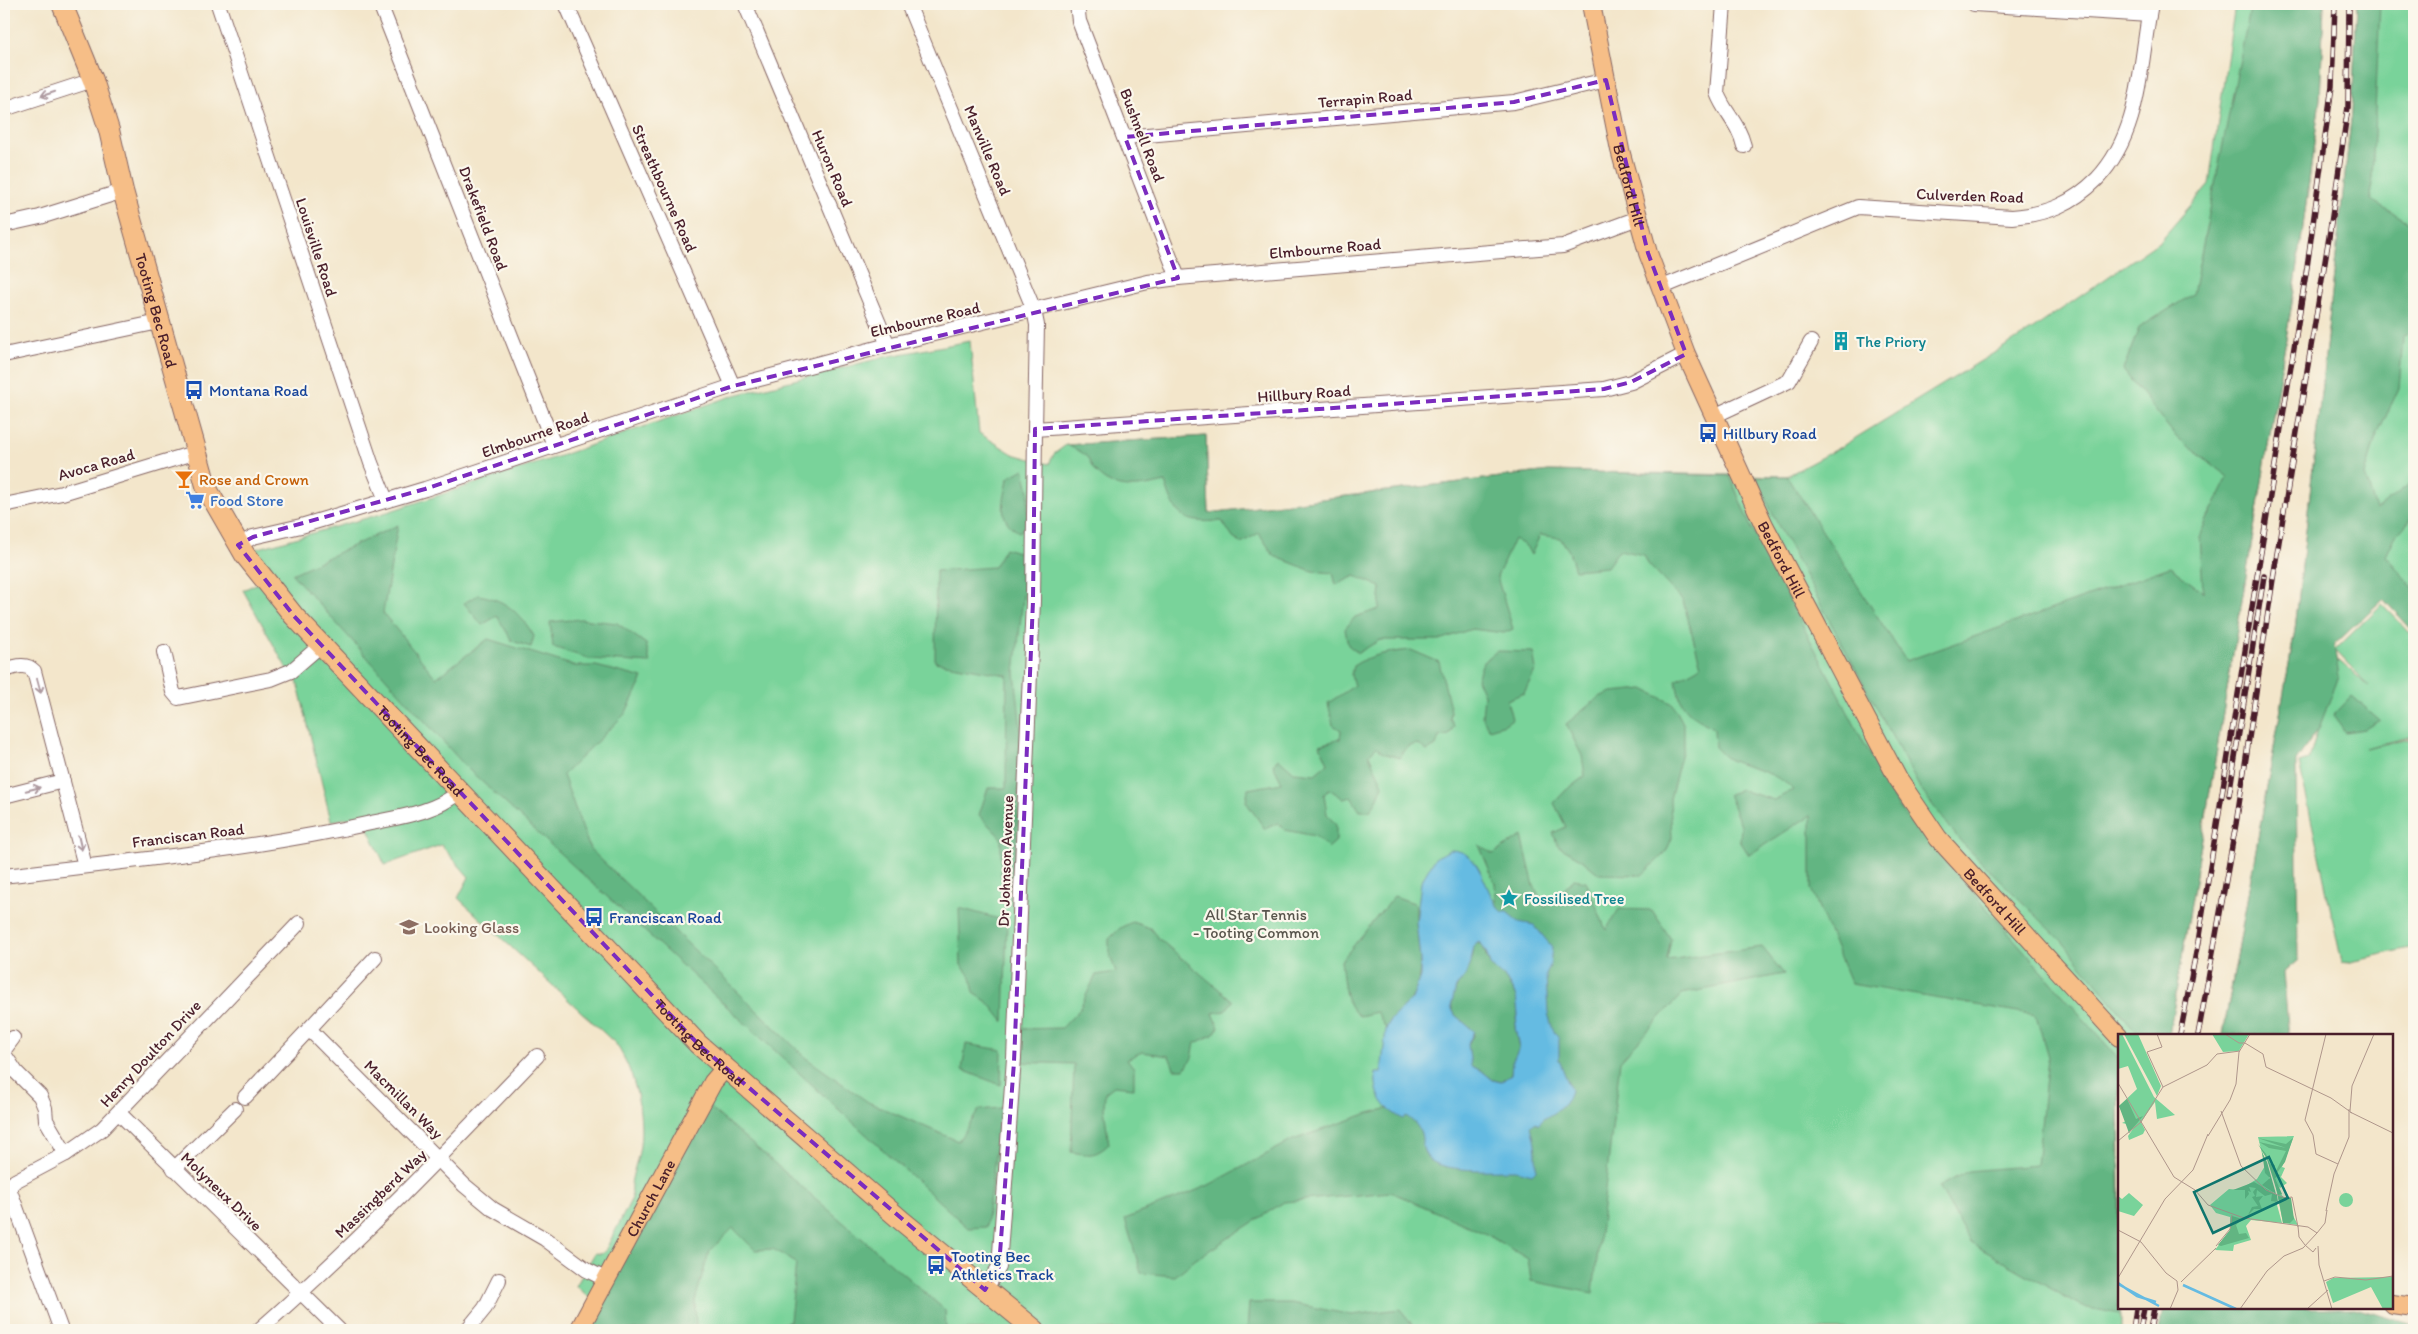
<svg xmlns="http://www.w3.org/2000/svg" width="2418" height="1334" font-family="Itim,sans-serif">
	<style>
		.green { fill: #79d39a; stroke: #627962 }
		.forest { fill: #62b582; stroke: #566a56 }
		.water { fill: #65bbe2; stroke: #586d86; fill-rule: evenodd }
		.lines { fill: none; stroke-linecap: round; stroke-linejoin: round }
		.minor-casing { stroke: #856563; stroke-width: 16 }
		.major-casing { stroke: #856563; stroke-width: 20 }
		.highway-casing { stroke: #856563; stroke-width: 22 }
		.minor { stroke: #fff; stroke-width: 14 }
		.major { stroke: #f6be87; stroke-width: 18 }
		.highway { stroke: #f6be87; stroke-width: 20 }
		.rail-casing { stroke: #4a1f2b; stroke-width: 5.5 }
		.rail { stroke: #fbf7ec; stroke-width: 4; stroke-dasharray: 11; stroke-linecap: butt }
		.oneway { stroke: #ae9aa0 }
		.marked { fill: none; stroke: #7b2cbf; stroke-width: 4; stroke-dasharray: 10 6; stroke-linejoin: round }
		.labels { text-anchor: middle; stroke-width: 4.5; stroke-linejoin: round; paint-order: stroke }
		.street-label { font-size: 16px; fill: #4a1f2b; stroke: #fbf7ec }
		.culture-label { font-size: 16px; fill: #0d838f; stroke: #fbf7ec; text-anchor: start }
		.transit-label { font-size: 16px; fill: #164399; stroke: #fbf7ec; text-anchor: start }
		.food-label { font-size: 16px; fill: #c56008; stroke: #fbf7ec; text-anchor: start }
		.shop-label { font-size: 16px; fill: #366cbe; stroke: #fbf7ec; text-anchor: start }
		.park-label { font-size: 16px; fill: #58554c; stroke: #fbf7ec }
		.education-label { font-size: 16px; fill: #785e54; stroke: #fbf7ec; text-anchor: start }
		.inset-river { fill: none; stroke: #65bbe2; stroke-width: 2.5 }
		.inset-road { fill: none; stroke: #af968b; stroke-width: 1 }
		.view { fill: #0f766e; fill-opacity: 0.15; stroke: #0f766e; stroke-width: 2.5 }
		.inset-edge { fill: none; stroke: #4a1f2b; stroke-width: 2.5 }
	</style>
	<rect width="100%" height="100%" fill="#fbf7ec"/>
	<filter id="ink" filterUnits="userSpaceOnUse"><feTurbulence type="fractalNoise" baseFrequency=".02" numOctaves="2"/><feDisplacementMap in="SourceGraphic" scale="10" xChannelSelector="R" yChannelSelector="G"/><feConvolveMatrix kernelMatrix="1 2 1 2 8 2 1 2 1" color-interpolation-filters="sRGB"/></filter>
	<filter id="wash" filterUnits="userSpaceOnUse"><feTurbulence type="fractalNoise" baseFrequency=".0096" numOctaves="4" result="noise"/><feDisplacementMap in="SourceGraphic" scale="20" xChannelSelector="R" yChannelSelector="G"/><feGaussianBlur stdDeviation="1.12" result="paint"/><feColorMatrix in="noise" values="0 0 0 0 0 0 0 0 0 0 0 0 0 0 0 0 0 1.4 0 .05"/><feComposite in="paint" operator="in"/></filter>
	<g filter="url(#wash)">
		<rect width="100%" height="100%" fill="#f3e6cb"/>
		<g class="green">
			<path d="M2235 4H2324L2320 99 2296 279 2169 1035H2119L2121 1330H598L607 1313 576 1286 595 1253 601 1254 605 1251 632 1198C627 1183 638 1163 640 1146 644 1111 635 1073 616 1044L458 898 469 877 441 845 385 865 362 816 331 821 297 680 287 669 243 590 275 575 252 550 381 514 557 457 735 395 885 357 970 341 979 433 1013 454 1049 464 1054 454 1066 445 1206 436 1209 513 1549 471 1787 476 1844 445 2033 329 2160 241 2209 184Z"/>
			<polygon points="2357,4 2414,4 2414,602 2366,551 2281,804 2223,1035 2295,630 2352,111"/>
			<polygon points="2382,604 2414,637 2414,736 2365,748 2414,738 2414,947 2342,963 2299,763 2309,760 2338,660 2369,686 2335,650"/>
		</g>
		<g class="forest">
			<polygon points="2251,4 2324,4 2320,99 2296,279 2169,1035 2139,1035 2062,941 1962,843 1921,790 1778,525 1755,476 1787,476 1906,661 2170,567 2203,592 2200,534 2228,477 2177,438 2123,370 2139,328 2193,294"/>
			<polygon points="2357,4 2380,4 2371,200 2414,225 2414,331 2403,337 2399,388 2375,440 2365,475 2376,510 2414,480 2414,516 2395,537 2386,556 2414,589 2414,632 2383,599 2334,645 2339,676 2319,728 2296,761 2298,960 2283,973 2289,1035 2223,1035 2295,630 2352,111"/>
			<path d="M1206 436 1209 513 1549 471 1730 476 1749 523 1897 806 2119 1059V1308H2122L2121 1314 2083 1307 1971 1243 1939 1187 1968 1171 2037 1165 2048 1057 2036 1015 1851 984 1811 889V815L1749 855 1740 841 1741 826 1728 794 1741 790 1774 800 1793 790C1776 771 1752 770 1730 760 1724 757 1719 751 1715 747L1714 729C1688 712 1681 713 1676 680L1701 666 1683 601 1648 564 1644 555 1619 550 1607 567 1575 570 1569 551 1560 538 1540 535 1531 555 1526 546 1514 539 1497 577 1513 629 1504 633 1472 629 1439 640H1380L1358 653 1348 645 1345 629 1355 617 1379 609 1381 587 1355 576 1336 585 1333 573 1312 571 1274 556 1259 533 1241 543 1233 538 1222 521C1183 523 1177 520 1165 482 1141 488 1113 493 1095 471 1091 467 1090 461 1087 457 1083 452 1073 448 1066 445Z"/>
			<path d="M1024 469 1029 491 1026 527 1019 532C995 519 1005 501 1008 478Z"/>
			<polygon points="398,525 383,613 436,678 488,639 575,666 596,666 643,678 625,714 563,775 590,849 806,1058 868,1102 958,1141 979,1110 1001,1108 986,1227 968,1228 467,768 292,574"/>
			<polygon points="1005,548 1024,554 1026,568 1015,673 1021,730 1014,885 1001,876 1001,838 979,815 988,788 1006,788 1007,675 935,662 936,571 994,567"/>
			<path d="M478 595C505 599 520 613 534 636L531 647 512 641 497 616 482 625 464 603Z"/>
			<polygon points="581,619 617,623 646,644 650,663 590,659 553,647 550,622"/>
			<path d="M1411 650 1439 662 1451 711 1450 718 1454 726 1449 735 1439 737 1436 746 1427 751 1418 744C1408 746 1403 748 1400 758L1383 753 1376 747 1369 755 1383 785 1378 798 1370 811H1360L1351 797 1344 799 1329 789 1324 795 1327 814 1336 825V841L1328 848 1315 836 1285 830 1278 823 1265 829 1246 802 1248 789 1282 783 1273 765 1278 758 1294 772 1315 774 1328 763 1320 745 1340 739 1341 730 1333 725 1328 703 1354 686 1351 675 1353 666C1371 654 1391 652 1411 650Z"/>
			<polygon points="1497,651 1533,652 1536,669 1524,693 1507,700 1512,719 1505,724 1489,729 1482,717 1484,695 1477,679 1483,662"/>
			<polygon points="1644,689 1673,704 1684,725 1684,744 1670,799 1672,838 1666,852 1642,875 1599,874 1582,860 1558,846 1553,833 1566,827 1554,803 1565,791 1585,776 1582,756 1566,724 1599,697 1612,692"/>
			<polygon points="2352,696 2380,720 2365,729 2345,732 2333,716"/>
			<polygon points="1522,836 1534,886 1546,908 1574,879 1586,881 1606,930 1619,909 1652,910 1671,939 1667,960 1762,947 1784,974 1682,994 1620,1061 1593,1293 1531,1281 1528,1259 1486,1234 1391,1192 1284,1202 1196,1259 1175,1276 1141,1273 1125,1219 1207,1186 1293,1140 1369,1113 1394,1107 1530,1123 1553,1106 1497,914 1495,883 1479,845 1493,854"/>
			<path d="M1394 896 1414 903 1416 906C1415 936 1427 968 1413 996 1407 1009 1392 1015 1386 1029L1377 1012 1360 1016C1343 1007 1344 979 1341 961Z"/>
			<polygon points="959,908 1007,921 1004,1022 989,1003 974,993 971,977 961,965"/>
			<path d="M1132 922 1150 928 1158 938 1233 1001 1225 1011 1213 1013 1219 1027 1213 1035 1195 1043 1192 1058 1185 1069H1174L1169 1056 1142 1052 1127 1059 1134 1068V1088L1114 1086 1105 1093 1104 1108 1109 1144C1095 1157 1089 1155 1071 1152L1074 1064 1014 1062 1015 1029 1062 1028 1079 1010 1096 975 1116 972 1109 953V939L1120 928Z"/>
			<path d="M1476 942 1483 946 1488 961 1506 979 1517 998 1518 1015 1515 1027 1519 1049 1512 1066 1511 1074 1501 1082 1493 1080 1482 1071 1470 1066 1468 1044 1474 1034C1469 1024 1457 1022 1453 1011 1446 994 1466 976 1471 961 1474 955 1472 948 1476 942Z"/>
			<polygon points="966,1044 1002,1050 1001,1085 962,1070"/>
			<polygon points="708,1106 945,1310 946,1327 933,1330 765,1330 790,1321 796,1263 773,1249 755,1250 733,1228 709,1252 695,1301 696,1330 585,1330"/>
			<polygon points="1249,1303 1291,1303 1352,1315 1400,1309 1417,1330 1247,1330"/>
			<polygon points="2163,1308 2355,1308 2414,1325 2414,1330 2159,1330"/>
		</g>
		<path class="water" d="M1450 850C1484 850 1483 895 1503 912H1507L1519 922 1534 925 1552 947 1550 966 1546 974 1548 1013 1553 1030 1559 1039V1060L1571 1090C1565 1113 1551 1110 1538 1125L1536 1122 1531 1126C1535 1141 1537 1154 1536 1170L1532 1174C1526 1173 1520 1170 1514 1170 1495 1170 1441 1173 1428 1158 1416 1143 1431 1133 1406 1116L1403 1119C1384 1109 1374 1095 1376 1073H1381L1386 1029 1391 1019 1412 999 1420 977V959L1416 922 1421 882 1435 858ZM1479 942 1486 951 1490 965 1506 979 1516 996 1518 1015 1515 1027 1519 1049 1512 1062 1511 1074 1501 1082 1493 1080 1482 1071 1471 1066 1468 1044 1474 1031 1455 1015 1451 1007 1456 987 1465 976 1470 966 1474 946Z"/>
	</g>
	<g filter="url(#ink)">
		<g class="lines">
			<g class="minor-casing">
				<g id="minor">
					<polyline points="218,4 371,463 386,500"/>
					<polyline points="380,4 554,445"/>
					<polyline points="566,4 733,386"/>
					<polyline points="745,4 888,345"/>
					<polyline points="908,4 1034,310 1037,325 1035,429 1604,389 1631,382 1686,354"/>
					<polyline points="1077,4 1079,21 1178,278"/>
					<path d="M1724 4 1717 93C1725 114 1738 122 1744 146"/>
					<polyline points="1974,4 2149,15"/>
					<polyline points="4,109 93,80"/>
					<polyline points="1125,137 1514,102 1606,80"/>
					<polyline points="4,225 40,217 123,191"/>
					<path d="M1660 288 1858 207 2012 217C2047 214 2072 204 2097 179 2142 131 2139 65 2151 4"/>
					<polyline points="4,355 159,322"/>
					<polyline points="1714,416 1789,381 1811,342"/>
					<polyline points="4,505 62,493 197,452"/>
					<polyline points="238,545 253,537 301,526 425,489 733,386 888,345 1148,282 1178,278 1563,246 1638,218"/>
					<polyline points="164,652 173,692 178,698 271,679 291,671 321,645"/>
					<path d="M4 670C14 667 26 662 34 671L85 866"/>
					<polyline points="4,796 63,781"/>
					<path d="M4 876C126 861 250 850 371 823 400 817 436 812 459 792"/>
					<polyline points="309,1029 375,958"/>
					<polyline points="4,1050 13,1038"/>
					<polyline points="4,1054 16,1072 40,1096 45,1108 46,1120 66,1154"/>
					<polyline points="245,1097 309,1029 464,1185 493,1209 545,1239 587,1270 605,1279"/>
					<polyline points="119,1113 339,1330"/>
					<polyline points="174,1169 235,1109"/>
					<polyline points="10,1186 15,1181 66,1154 102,1129 299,923"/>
					<polyline points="10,1186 10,1191 61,1330"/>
					<polyline points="985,1290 999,1267 1014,1058 1033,601 1035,429"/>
					<path d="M259 1330C357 1244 447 1150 537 1056"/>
					<polyline points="467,1330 485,1308 499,1280"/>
				</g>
			</g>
			<g class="major-casing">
				<g id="major">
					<path id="s1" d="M1591 4 1620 150 1648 253 1686 354 1764 525 1898 779 1938 838 2119 1037"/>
					<polyline points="2392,1304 2414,1307"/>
					<path id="s2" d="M579 1330 713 1082 725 1068"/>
				</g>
			</g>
			<g class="highway-casing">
				<g id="highway">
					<path id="s3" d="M62 4 93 80 109 130 123 191 207 489 245 555 294 616 698 1044 902 1221 1035 1330"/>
				</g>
			</g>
			<use href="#minor" class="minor"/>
			<use href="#major" class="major"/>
			<use href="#highway" class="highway"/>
			<g class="rail-casing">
				<g id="rail">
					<polyline points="2229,795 2264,576"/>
					<polyline points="2180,1035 2198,942 2307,267 2332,86 2335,4"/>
					<polyline points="2198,1035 2236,824 2275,566 2329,237 2348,107 2349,4"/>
					<polyline points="2133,1330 2136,1308"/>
					<polyline points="2140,1330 2144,1308"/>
					<polyline points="2150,1330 2154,1308"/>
				</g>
			</g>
			<use href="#rail" class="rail"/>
		</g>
		<defs><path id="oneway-shaft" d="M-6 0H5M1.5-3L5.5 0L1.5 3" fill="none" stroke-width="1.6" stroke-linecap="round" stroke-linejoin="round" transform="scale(1.25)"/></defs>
		<g class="oneway">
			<use href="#oneway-shaft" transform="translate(48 94) rotate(162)"/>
			<use href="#oneway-shaft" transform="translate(39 686) rotate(75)"/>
			<use href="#oneway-shaft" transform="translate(33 789) rotate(-14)"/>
			<use href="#oneway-shaft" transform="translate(80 843) rotate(77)"/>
		</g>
	</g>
	<path class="marked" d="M1606 80 1648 253 1686 354 1631 382 1604 389 1035 429 1033 601 1014 1062 999 1267 985 1290 698 1044 294 616 238 545 253 537 425 489 733 386 1178 278 1125 137 1514 102Z"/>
	<defs>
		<g id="building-bare" transform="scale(1.5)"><path d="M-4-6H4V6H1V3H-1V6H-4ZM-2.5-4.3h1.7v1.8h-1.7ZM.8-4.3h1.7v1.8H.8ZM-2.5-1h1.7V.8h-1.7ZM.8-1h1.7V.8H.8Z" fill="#0f9aa8" stroke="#fbf7ec" stroke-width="2.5" paint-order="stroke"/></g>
		<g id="bus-bare" transform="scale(1.5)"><path d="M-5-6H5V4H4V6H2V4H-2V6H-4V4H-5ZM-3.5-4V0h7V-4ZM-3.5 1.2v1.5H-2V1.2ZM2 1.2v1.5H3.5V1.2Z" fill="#1a4fb4" stroke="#fbf7ec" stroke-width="2.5" paint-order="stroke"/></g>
		<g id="bar-bare" transform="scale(1.5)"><path d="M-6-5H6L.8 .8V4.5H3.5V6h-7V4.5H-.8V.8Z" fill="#e8710a" stroke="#fbf7ec" stroke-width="2.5" paint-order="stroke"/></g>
		<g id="supermarket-bare" transform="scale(1.5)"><path d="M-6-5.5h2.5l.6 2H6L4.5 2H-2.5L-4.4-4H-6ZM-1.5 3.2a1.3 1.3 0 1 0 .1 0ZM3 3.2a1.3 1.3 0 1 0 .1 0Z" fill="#3f7fe0" stroke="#fbf7ec" stroke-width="2.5" paint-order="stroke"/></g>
		<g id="sight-bare" transform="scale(1.5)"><path d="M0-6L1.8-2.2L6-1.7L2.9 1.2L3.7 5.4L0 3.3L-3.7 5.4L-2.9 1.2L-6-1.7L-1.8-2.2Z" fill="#0f9aa8" stroke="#fbf7ec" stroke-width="2.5" paint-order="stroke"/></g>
		<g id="school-bare" transform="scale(1.5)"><path d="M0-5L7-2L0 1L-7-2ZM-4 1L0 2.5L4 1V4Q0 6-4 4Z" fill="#8d6e63" stroke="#fbf7ec" stroke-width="2.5" paint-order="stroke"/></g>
	</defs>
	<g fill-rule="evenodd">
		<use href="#building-bare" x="1841" y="341"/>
		<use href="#bus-bare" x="194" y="390"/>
		<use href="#bus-bare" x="1708" y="433"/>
		<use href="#bar-bare" x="184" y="479"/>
		<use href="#supermarket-bare" x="195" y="500"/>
		<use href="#sight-bare" x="1509" y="898"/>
		<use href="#bus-bare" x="594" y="917"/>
		<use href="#school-bare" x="409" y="927"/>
		<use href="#bus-bare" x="936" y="1265"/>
	</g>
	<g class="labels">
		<g class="street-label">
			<text transform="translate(1365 98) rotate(-5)" y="6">Terrapin Road</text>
			<text transform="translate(1143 135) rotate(69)" y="6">Bushnell Road</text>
			<text transform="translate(988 150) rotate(67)" y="6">Manville Road</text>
			<text transform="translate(833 168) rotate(67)" y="6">Huron Road</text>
			<text dy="6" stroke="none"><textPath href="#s1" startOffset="185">Bedford Hill</textPath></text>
			<text transform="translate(665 188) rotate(66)" y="6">Streathbourne Road</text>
			<text transform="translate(1970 195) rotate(2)" y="6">Culverden Road</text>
			<text transform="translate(484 218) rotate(69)" y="6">Drakefield Road</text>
			<text transform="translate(317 247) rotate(72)" y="6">Louisville Road</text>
			<text transform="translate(1325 248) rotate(-5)" y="6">Elmbourne Road</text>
			<text dy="6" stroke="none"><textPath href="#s3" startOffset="321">Tooting Bec Road</textPath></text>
			<text transform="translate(925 319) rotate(-13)" y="6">Elmbourne Road</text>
			<text transform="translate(1304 393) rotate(-4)" y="6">Hillbury Road</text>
			<text transform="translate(535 434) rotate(-19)" y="6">Elmbourne Road</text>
			<text transform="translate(96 464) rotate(-16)" y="6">Avoca Road</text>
			<text dy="6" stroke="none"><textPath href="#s1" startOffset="590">Bedford Hill</textPath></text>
			<text dy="6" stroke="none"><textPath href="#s3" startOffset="846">Tooting Bec Road</textPath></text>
			<text transform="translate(188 835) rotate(-7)" y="6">Franciscan Road</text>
			<text transform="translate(1005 861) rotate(-88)" y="6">Dr Johnson Avenue</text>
			<text dy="6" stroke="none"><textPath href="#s1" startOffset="995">Bedford Hill</textPath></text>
			<text dy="6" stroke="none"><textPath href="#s3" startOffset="1250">Tooting Bec Road</textPath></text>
			<text transform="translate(150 1053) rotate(-47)" y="6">Henry Doulton Drive</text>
			<text transform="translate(404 1099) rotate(45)" y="6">Macmillan Way</text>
			<text transform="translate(222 1191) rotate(44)" y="6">Molyneux Drive</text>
			<text transform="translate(380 1193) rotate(-44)" y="6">Massingberd Way</text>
			<text dy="6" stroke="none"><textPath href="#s2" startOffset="150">Church Lane</textPath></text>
		</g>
		<g class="culture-label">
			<text x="1856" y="347">The Priory</text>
			<text x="1524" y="904">Fossilised Tree</text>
		</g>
		<g class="transit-label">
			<text x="209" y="396">Montana Road</text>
			<text x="1723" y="439">Hillbury Road</text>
			<text x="609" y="923">Franciscan Road</text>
			<text x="951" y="1262">Tooting Bec<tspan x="951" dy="18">Athletics Track</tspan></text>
		</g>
		<g class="food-label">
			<text x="199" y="485">Rose and Crown</text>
		</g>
		<g class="shop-label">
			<text x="210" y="506">Food Store</text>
		</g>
		<g class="park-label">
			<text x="1256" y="920">All Star Tennis<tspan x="1256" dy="18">- Tooting Common</tspan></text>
		</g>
		<g class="education-label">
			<text x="424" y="933">Looking Glass</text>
		</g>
	</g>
	<g transform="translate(2118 1034)">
		<rect width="275" height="275" fill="#f3e6cb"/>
		<path d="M0 0H4L36 63 57 81 39 85 37 68 23 88 27 96 25 100 11 106 10 102 17 92 11 99 9 90 4 89 8 87 1 72 19 55 10 32 0 35ZM6 0H20L43 52 39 62ZM94 0H131L121 17 105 18ZM176 102 164 133 167 134 163 143 169 149 162 154 158 150 180 191 165 189 156 144 149 125 144 117 164 189 133 186 128 192 133 206 116 211 115 217 97 216 112 196V183L98 179 92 171 111 155 121 156 139 145 147 132 140 103ZM11 159 25 171 16 182 0 177V162L4 165ZM221 166a7 7 0 1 1 14 0a7 7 0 1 1-14 0ZM275 243V275H265L253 253 215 269 208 248 215 244Z" fill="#79d39a"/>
		<path d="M9 65 18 85 25 82 11 99 1 72ZM140 104 168 110 175 104 167 128 158 140 163 141 157 144 164 160 160 161 149 125 140 110 148 120 152 130 157 131V139L168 117 151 114 141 108 168 114ZM144 118 149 128 158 160 144 151 152 144 147 139ZM136 148 159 161 160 168 153 167 154 160 147 162 139 156 138 163 145 162 141 167 144 175H136L130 181 134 173 140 172 134 163 137 162 135 158 138 154 131 153 133 158 130 157 131 160 127 165V156H115ZM160 162 173 164 176 185 172 189H165ZM114 182 124 185 118 191 121 200 128 199 131 204 103 212 100 211 112 196Z" fill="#62b582"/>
		<path class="inset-river" d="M0 249 19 262 38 268M0 250 41 272M65 251 118 275"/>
		<path class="inset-road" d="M39 0 44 13 29 18 45 53M107 0 121 9H127M208 0 187 86 195 101 198 120 220 130M127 9 145 20 148 33 213 64 234 79M0 49 56 143 77 156 90 171 126 184 190 193 199 199M103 77 123 132 148 156 167 164 174 163 180 193M232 77 234 52 256 0M232 78 275 99M90 102 112 66 118 50 121 18 132 0M0 107 23 88 45 53 89 31 99 20 122 17M208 177 216 140 231 103V75M180 192 181 203 187 211 195 218 198 214M0 196 23 208 48 239 59 247 60 256 52 275M199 199 207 189 209 176M98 212 112 195 114 181M200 212 201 231 214 275M0 244 47 165 75 136 90 100M206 247 217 243 248 246 275 242M63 248 98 214M122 275 149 237 166 222 185 214 199 199M189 275 210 256"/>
		<path class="view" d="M151 123 170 164 95 199 76 158Z"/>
		<rect width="275" height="275" class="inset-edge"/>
	</g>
	<rect width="2418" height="1334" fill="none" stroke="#fbf7ec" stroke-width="20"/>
</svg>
